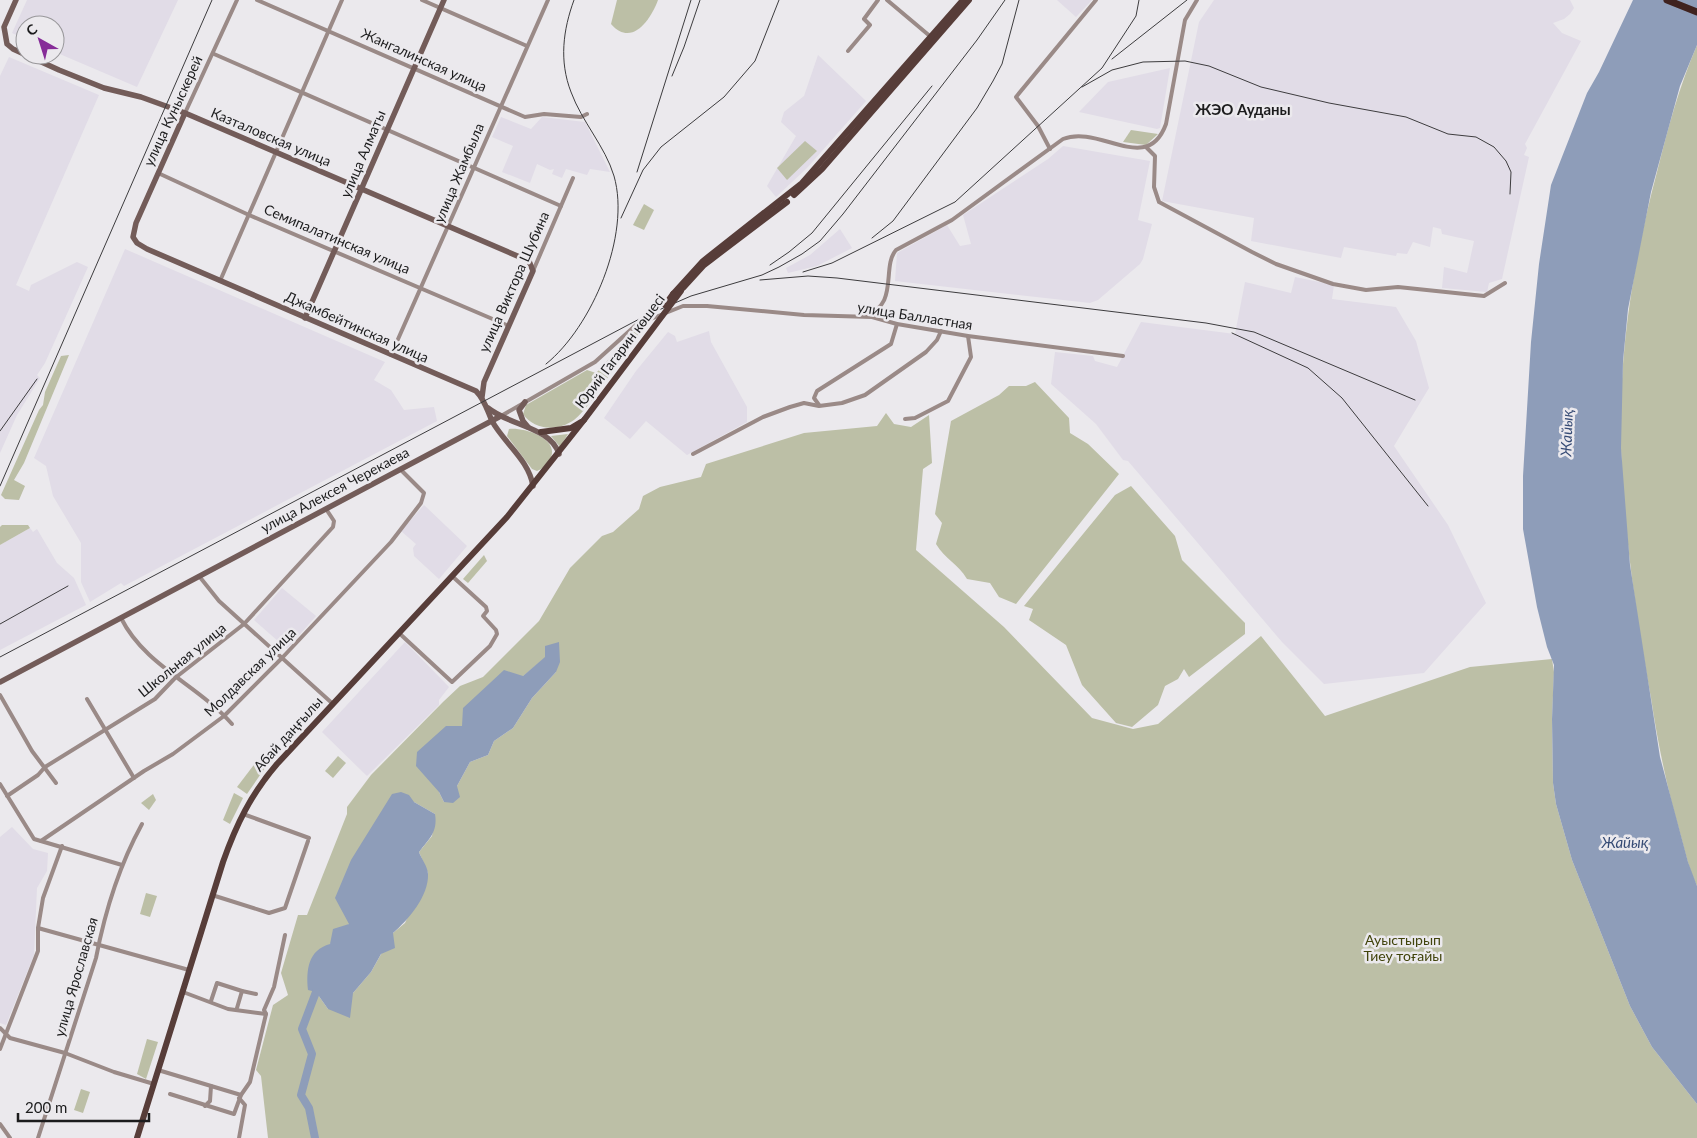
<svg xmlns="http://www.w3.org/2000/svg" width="1697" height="1138" font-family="Lato,sans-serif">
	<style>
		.built { fill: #e1dce7 }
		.green { fill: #bcbfa6; fill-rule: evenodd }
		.water { fill: #8e9db9 }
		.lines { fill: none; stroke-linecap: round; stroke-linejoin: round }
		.river { stroke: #8e9db9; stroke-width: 8 }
		.street { stroke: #9a8a87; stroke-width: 4 }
		.secondary { stroke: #735c59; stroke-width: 5.5 }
		.primary { stroke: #573d39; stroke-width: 6 }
		.highway { stroke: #3f221f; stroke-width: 7 }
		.rail { stroke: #3d3c3e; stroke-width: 1 }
		.primary-bridge { stroke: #573d39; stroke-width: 6 }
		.labels { text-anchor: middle; stroke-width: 5; stroke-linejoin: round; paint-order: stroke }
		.street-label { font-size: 14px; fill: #1c1c1d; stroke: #ebe9ed }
		.park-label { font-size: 14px; fill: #41440c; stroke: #ebe9ed }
		.neighbourhood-label { font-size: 15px; font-weight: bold; fill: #1c1c1d; stroke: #ebe9ed }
		.water-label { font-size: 15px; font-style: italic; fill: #364b75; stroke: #ebe9ed }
	</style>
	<rect width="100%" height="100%" fill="#ebe9ed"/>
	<g class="built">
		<polygon points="27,0 178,0 137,87 55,52 55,25 25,25 25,39 12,33"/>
		<polygon points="1057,0 1092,0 1076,17"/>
		<polygon points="1214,0 1570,0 1574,8 1570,14 1564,19 1553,23 1562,33 1581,41 1525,144 1527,148 1524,155 1529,157 1502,279 1489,283 1487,292 1442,288 1444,267 1467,273 1474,241 1442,234 1441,229 1433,227 1430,247 1413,242 1407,254 1397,253 1396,256 1344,247 1341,258 1251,241 1254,218 1162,201 1199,22"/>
		<polygon points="818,55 866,101 807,168 776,197 767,186 796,136 781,122 784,112 804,96"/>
		<polygon points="9,57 99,95 16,285 29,291 31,285 77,262 88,267 45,363 37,375 40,378 17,415 0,453 0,76"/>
		<polygon points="1170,68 1160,128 1157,129 1079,112 1108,82"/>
		<polygon points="501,117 531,129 542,117 585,122 610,172 590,169 587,175 566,169 562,178 552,174 554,169 550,170 537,164 530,183 502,172 513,146 492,137"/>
		<polygon points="1063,146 1150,161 1138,220 1152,224 1143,259 1140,264 1098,300 1090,303 895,281 897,253 947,225 960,246 971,244 963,215 1048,159"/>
		<polygon points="840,229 852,248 817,266 788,273 786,268 810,255"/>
		<polygon points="125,249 385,362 374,380 391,390 404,410 434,407 437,421 124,586 121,583 90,602 81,582 81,543 53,496 46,466 34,458"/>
		<polygon points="1295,277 1334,285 1332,299 1396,307 1416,341 1429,388 1394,446 1448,525 1486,603 1424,673 1324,684 1282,642 1128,461 1123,460 1096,424 1051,384 1055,352 1093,356 1095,361 1117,367 1141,322 1235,334 1245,282 1291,293"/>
		<polygon points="709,331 711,342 747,407 747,422 687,455 646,421 630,439 604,418 636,371 668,332 675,336 677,342"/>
		<polygon points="424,505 467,546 439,579 414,556 413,548 416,544 401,531"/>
		<polygon points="30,528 33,532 37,529 57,563 74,578 86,605 0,650 0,545"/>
		<polygon points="282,588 316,616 287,649 254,620"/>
		<polygon points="405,642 449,687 439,700 439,705 367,776 322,732"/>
		<polygon points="12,827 33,849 48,853 47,871 37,888 34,955 6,1025 0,1023 0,837"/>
	</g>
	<g class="green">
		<path d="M617 0H658C651 19 632 48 611 24Z"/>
		<path d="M1697 45V886C1689 870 1685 851 1680 833 1667 788 1658 744 1651 698 1636 616 1624 533 1621 450 1618 356 1633 262 1657 172 1668 128 1679 87 1697 45Z"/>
		<polygon points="1131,130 1158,134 1146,145 1123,142"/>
		<polygon points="805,141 817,151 787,180 777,168"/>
		<polygon points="644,204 654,210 644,230 633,225"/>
		<path d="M646 324C631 345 616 366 601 387 593 398 585 411 574 420 557 432 534 430 523 414L526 405 587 370 596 373C611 359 629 330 646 324Z"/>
		<polygon points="69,355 24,463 14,480 25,486 19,500 5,499 1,495 39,410 43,405 45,392 61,356"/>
		<path d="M1035 382 1069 418 1070 433 1088 444 1119 474 1016 604 999 597 990 583 967 579C958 564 945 559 936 544L942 523 935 514 951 421 999 395 1009 386H1026Z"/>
		<path d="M886 413 894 424 911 427 929 415 932 463 923 469 916 550 1004 627 1092 718 1133 729 1158 724 1261 636 1325 716 1470 667 1552 659 1554 672 1552 719 1553 783 1556 804 1572 860 1630 1006 1652 1047 1697 1104V1138H268L261 1076 256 1070 273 1005 288 995 281 973 298 915H307L347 814V807L371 775 443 702 460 686 483 677 539 621 570 568 602 536 613 532 639 509 643 496 660 487 701 477 706 464 804 433 877 426ZM546 657 556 672 532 698 513 728 494 741 488 755 470 762 457 786 444 802 439 792 462 727ZM414 802 435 814 432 836 419 852 428 873 405 923 393 933 371 972 353 993 328 1009 316 992 330 944 349 924Z"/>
		<path d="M509 429C525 427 563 440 549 461 546 465 542 469 537 471L532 469 507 436Z"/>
		<polygon points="568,434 560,447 551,436"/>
		<polygon points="1131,486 1175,536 1182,560 1245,623 1245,634 1189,677 1184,669 1178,679 1165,686 1158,705 1132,727 1116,723 1082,685 1066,645 1029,620 1033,609 1024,606 1115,495"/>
		<polygon points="2,525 28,525 30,528 0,545 0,527"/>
		<polygon points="484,555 487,561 468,583 463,579"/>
		<polygon points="263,756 267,760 267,765 247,794 237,787 253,766"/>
		<polygon points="338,756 346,763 333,778 325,771"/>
		<polygon points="234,793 243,798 230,824 223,820"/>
		<polygon points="153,794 156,800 149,810 141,803"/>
		<polygon points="146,893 157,896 150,917 140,914"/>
		<polygon points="147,1039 158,1042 146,1079 137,1074"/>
		<polygon points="81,1089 90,1092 83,1113 74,1110"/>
	</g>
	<g class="water">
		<polygon points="1633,0 1697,0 1697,45 1680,86 1651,192 1628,309 1623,361 1621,448 1630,565 1660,757 1688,862 1697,886 1697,1104 1652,1047 1630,1006 1572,860 1556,804 1553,783 1552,719 1554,665 1547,647 1537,607 1523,529 1523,476 1531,342 1539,264 1551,185 1587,93 1599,72"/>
		<polygon points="559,642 560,662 556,672 532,698 513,728 494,741 488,755 470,762 457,786 460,797 453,803 444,802 439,792 416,766 417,752 446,726 462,726 463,708 504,670 523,676 545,657 545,646"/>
		<path d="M401 792 409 795 414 802 435 814C438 832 429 839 419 852 421 858 428 867 428 874 429 896 408 920 393 933L395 948 381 954 371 972 353 993 350 1018 328 1009 316 992 308 990C306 970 308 950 330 944L333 929 349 924 335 898 351 860 392 794Z"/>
	</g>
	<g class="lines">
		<polyline class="river" points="315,1138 309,1108 301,1095 312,1054 302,1029 316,992"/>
		<g class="street">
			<polyline points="257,0 525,117 544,114 581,117 587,114"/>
			<polyline points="422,0 527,46"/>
			<polyline points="887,0 931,37"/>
			<polyline points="848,51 870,25 864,19 878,0"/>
			<polyline points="214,54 561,206"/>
			<polyline points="185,113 237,0"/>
			<polyline points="1147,148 1155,156 1154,187 1159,202 1252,252 1276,264 1333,284 1366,290 1398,287 1484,296 1505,283"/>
			<polyline points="1050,149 1038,126 1016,97 1096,0"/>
			<polyline points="158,173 249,215 509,326"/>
			<polyline points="533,271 573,178"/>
			<polyline points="220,281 342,0"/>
			<path d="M864 316C900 306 881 267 896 250L952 220 1063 139C1100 124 1147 176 1166 124L1185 20 1197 0"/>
			<polyline points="391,355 548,0"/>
			<polyline points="819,405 814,398 817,391 891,344 897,324"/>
			<polyline points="501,416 595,362 636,325 683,306 707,306 804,315 872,317 897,324 968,336 1123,356"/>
			<polyline points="905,419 915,418 948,401 971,357 968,336"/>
			<polyline points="693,454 763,417 790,407 804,403 819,406 842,403 865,395 926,352 937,340 941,331"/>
			<polyline points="199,576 219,601 333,704"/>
			<path d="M121 618C145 666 198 685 232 724"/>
			<polyline points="399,633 452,682 490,646 497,634 496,630 483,616 487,611 486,607 452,576"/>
			<polyline points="0,695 32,751 56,783"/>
			<polyline points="87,699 134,778"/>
			<polyline points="0,784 34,839 122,865"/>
			<polyline points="7,796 38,775 45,767 155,699 175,678 244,624 333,527 334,521 326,509"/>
			<polyline points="243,814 309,838"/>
			<polyline points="41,841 144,771 173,754 224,716 282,658 391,542 421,503 424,493 401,470"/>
			<polyline points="212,895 269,913 285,908 308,841"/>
			<polyline points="38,928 189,970"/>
			<polyline points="183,992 228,1009 266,1014"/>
			<polyline points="211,1001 217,983 242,991"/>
			<polyline points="237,1008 242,991 256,994"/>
			<polyline points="0,1028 10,1038 65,1053 114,1072 154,1084"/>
			<polyline points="0,1049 38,951 38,928 43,898 62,846"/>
			<polyline points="158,1070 241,1095"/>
			<polyline points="170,1094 234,1114 241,1095 250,1082 266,1014 264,1010 274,987 285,935"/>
			<polyline points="205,1106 210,1101 211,1086"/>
			<polyline points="0,1124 10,1138"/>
			<path d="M38 1138 96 958C105 911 119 866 142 824"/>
			<polyline points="239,1138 245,1105 239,1098"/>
		</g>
		<g class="secondary">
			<polyline points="16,0 4,27 7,44 13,49 59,70 104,88 141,97 185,113 529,261 533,271 484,382 482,397"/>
			<path d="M185 113 136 223 133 237 137 243 147 249 476 391C485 400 487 410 492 421 504 443 529 460 533 486"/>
			<polyline points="305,318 444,0"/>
			<polyline points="525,402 519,410 523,421 528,427"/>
			<path d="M488 408C510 426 551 427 559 454"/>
			<polyline points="0,682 499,417"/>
		</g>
		<g class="primary">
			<polyline points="794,195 822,169 969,0"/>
			<polyline points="683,288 704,265 787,202"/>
			<polyline points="673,294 703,261 802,183 963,0"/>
			<polyline points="541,432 571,428 581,422"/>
			<path d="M137 1138 223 862C236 825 251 794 277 764L507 517 584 420"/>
		</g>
		<polyline class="highway" points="1667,0 1697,12"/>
		<g class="rail">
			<polyline points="1112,59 1187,0"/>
			<polyline points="672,76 684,47 700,0"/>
			<polyline points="1082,87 1112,70 1143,62 1185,61 1209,66 1261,87 1329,103 1406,117 1448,134 1476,137 1494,147 1506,161 1511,172 1510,194"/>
			<polyline points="637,172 691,0"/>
			<polyline points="621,218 643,170 661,147 724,97 755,61 779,0"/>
			<polyline points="872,238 893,221 977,108 993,81 1002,64 1019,0"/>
			<polyline points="770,265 789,252 812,233 932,86"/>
			<polyline points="803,272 832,263 955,202 1102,68 1136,16 1139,0"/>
			<polyline points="760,280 808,276 837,278 1206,323 1254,332 1415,400"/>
			<polyline points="1232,333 1308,368 1342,398 1428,506"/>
			<path d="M546 364C592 327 631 235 614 176 605 146 582 122 571 92 559 61 563 30 574 0"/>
			<polyline points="0,431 37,379"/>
			<polyline points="0,486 212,0"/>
			<polyline points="0,624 68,586"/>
			<polyline points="0,657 645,316 691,296 762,275 779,267 802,254 820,241 843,214 977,40 1005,0"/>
		</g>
		<g class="primary-bridge">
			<polyline points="665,305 673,294"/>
			<polyline points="584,420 681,291"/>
		</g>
	</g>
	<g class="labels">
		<g class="street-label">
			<text transform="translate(424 60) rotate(24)" y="5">Жангалинская улица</text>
			<text transform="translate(173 111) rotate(-65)" y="5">улица Куныскерей</text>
			<text transform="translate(271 137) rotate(23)" y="5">Казталовская улица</text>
			<text transform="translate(363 154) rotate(-67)" y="5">улица Алматы</text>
			<text transform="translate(459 173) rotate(-67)" y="5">улица Жамбыла</text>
			<text transform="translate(337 239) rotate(23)" y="5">Семипалатинская улица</text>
			<text transform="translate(514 282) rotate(-66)" y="5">улица Виктора Шубина</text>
			<text transform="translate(915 316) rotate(9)" y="5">улица Балластная</text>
			<text transform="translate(357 327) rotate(24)" y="5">Джамбейтинская улица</text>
			<text transform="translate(620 351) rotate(-53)" y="5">Юрий Гагарин көшесі</text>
			<text transform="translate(335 490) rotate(-28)" y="5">улица Алексея Черекаева</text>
			<text transform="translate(182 660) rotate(-39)" y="5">Школьная улица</text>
			<text transform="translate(250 672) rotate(-44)" y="5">Молдавская улица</text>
			<text transform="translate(288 734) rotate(-48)" y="5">Абай даңғылы</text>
			<text transform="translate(76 977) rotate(-74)" y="5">улица Ярославская</text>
		</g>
		<g class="park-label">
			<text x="1403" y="945">Ауыстырып<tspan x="1403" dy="16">Тиеу тоғайы</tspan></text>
		</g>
		<g class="neighbourhood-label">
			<text x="1243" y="115">ЖЭО Ауданы</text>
		</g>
		<g class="water-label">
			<text transform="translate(1567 433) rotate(-88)" y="5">Жайық</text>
			<text x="1625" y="848">Жайық</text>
		</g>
	</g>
	<g transform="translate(40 40) rotate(321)"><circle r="24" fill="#ebe9ed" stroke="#98979a"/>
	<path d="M0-4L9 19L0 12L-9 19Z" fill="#862c98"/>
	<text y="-8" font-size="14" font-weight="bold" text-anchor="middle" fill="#1c1c1d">С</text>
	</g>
	<path d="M18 1113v8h131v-8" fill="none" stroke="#1c1c1d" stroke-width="2.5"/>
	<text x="25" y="1113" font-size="15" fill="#1c1c1d" stroke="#ebe9ed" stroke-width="4" paint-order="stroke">200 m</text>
</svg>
